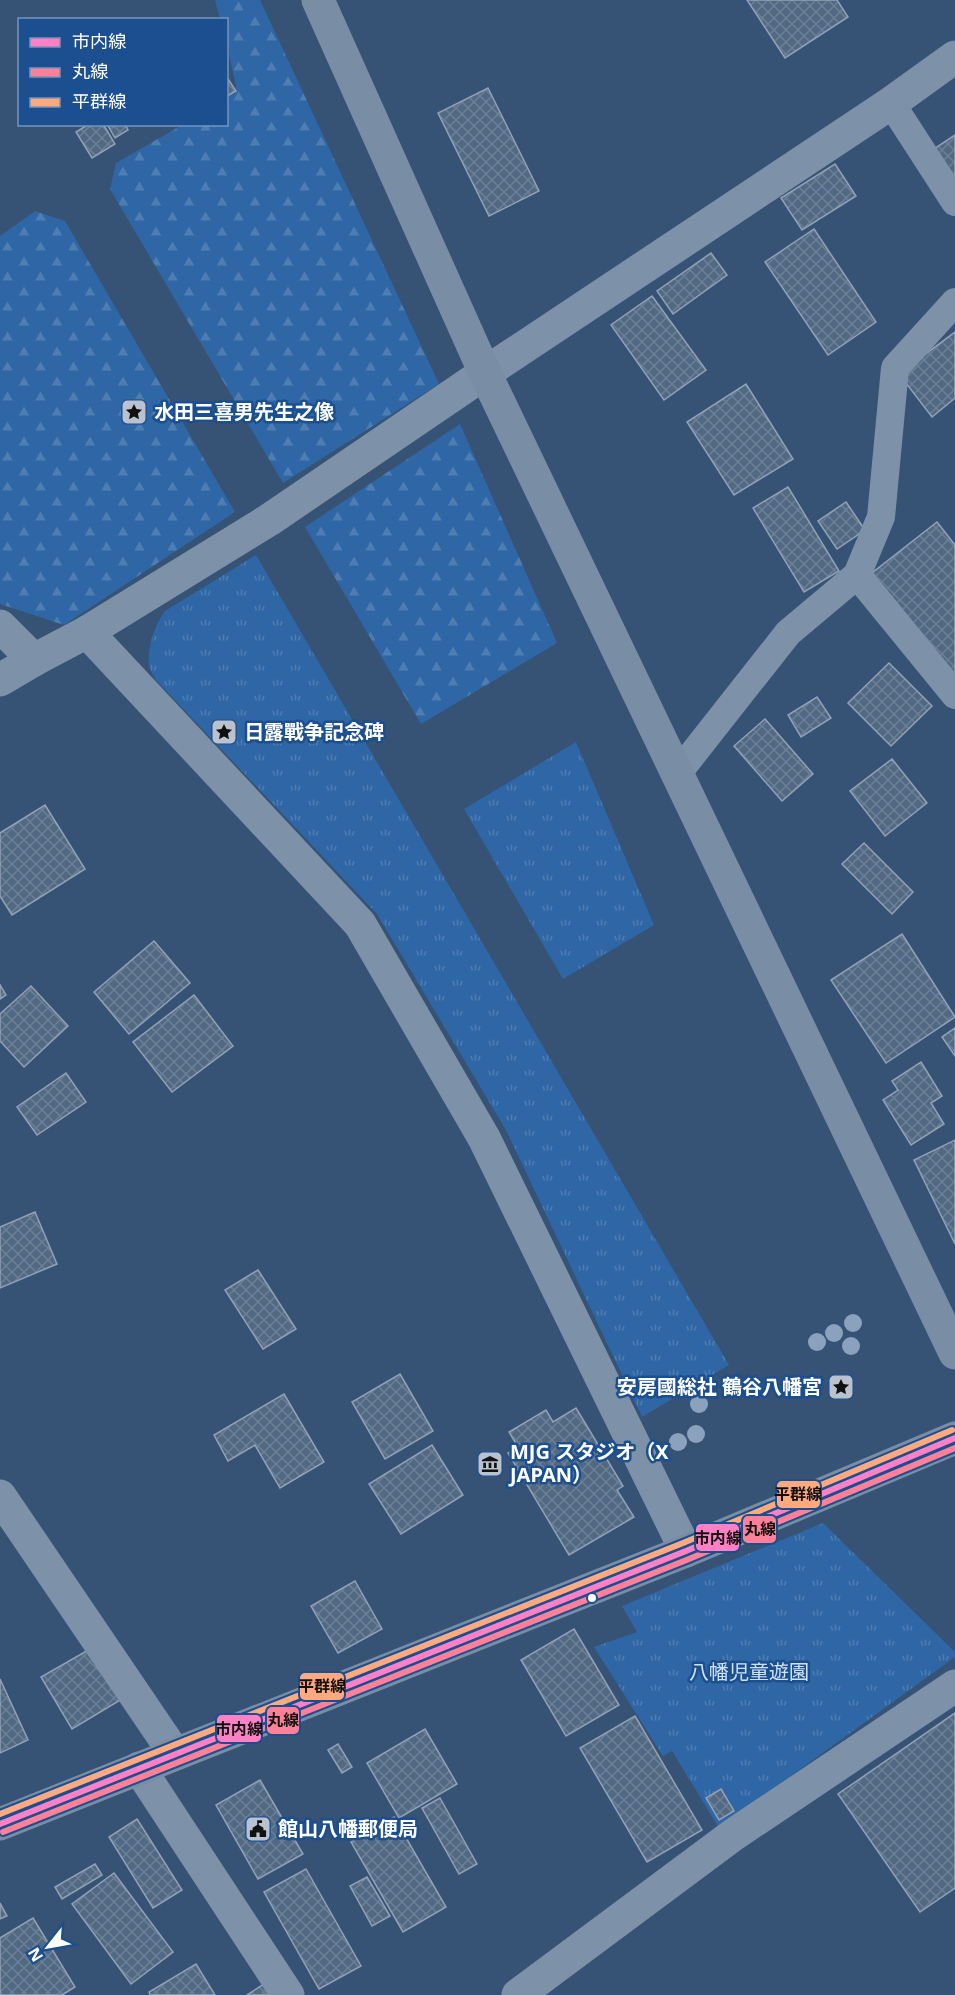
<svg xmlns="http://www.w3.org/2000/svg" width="955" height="1995" font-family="'Noto Sans','Noto Sans JP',sans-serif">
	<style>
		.grass { fill: url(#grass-tufts) }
		.forest { fill: url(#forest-firs) }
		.building { fill: url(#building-cross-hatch); stroke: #92a2b6; stroke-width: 1.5 }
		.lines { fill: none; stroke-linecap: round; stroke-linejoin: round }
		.lane { stroke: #7d92a8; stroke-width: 28 }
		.street { stroke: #7d92a8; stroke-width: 33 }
		.secondary { stroke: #798da4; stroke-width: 33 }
		.bus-1-casing { stroke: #1b4f8f; stroke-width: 10 }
		.bus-2-casing { stroke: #1b4f8f; stroke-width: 10 }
		.bus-3-casing { stroke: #1b4f8f; stroke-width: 10 }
		.bus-1 { stroke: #ff80c5; stroke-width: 6 }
		.bus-2 { stroke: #ff8098; stroke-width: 6 }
		.bus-3 { stroke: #ffa980; stroke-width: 6 }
		.tree { fill: #8aa2be }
		.bus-dot { fill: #fff; stroke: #1b4f8f; stroke-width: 2 }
		.labels { text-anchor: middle; stroke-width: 5; stroke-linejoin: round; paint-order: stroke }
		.poi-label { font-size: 20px; font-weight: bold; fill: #fff; stroke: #1b4f8f; text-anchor: start }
		.park-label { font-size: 20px; fill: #cfe3fa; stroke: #1b4f8f }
		.line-badge { stroke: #1b4f8f; stroke-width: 2 }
		.pale-badge-label { font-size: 16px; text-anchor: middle; font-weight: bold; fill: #111 }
	</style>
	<defs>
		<pattern id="grass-tufts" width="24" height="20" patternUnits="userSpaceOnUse" patternTransform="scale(1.5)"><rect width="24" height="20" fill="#2f66a5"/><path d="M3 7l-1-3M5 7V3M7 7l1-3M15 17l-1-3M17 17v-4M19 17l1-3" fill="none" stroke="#4e7db2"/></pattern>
		<pattern id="forest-firs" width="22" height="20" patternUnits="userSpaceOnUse" patternTransform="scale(1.5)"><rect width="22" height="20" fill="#2f66a5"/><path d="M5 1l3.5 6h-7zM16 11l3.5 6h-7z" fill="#4e7db2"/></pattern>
		<pattern id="building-cross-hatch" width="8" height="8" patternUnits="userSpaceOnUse" patternTransform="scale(1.5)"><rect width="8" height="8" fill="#526984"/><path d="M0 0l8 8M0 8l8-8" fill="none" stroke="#6c8096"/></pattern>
	</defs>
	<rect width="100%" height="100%" fill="#365274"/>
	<g class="grass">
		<path d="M256 555 729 1365 642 1417 506 1130 377 914 155 679C153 675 150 670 149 666 147 648 154 626 165 611Z"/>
		<polygon points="576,742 654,925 563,979 464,809"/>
		<polygon points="823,1523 955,1652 955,1657 719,1828 672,1751 663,1756 594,1647 637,1632 622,1606"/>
	</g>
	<g class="forest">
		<polygon points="215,0 260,0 439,384 283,483 110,189 116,163 182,125 226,124 227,98 235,93 236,86 227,46 226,20 220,19"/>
		<polygon points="35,211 65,221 235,512 64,625 0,604 0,236"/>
		<polygon points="460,424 557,643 421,724 305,527"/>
	</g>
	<g class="building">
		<polygon points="747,0 837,0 848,17 785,58"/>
		<polygon points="226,76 236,91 226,97"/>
		<polygon points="488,88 539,191 489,216 438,113"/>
		<polygon points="89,124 103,124 115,144 92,158 76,132"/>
		<polygon points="107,124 125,124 128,130 115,138"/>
		<polygon points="955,135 955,187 931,151"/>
		<polygon points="835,164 856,196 802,230 781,198"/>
		<polygon points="814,229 876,322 828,355 765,262"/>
		<polygon points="711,253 727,275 673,314 657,291"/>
		<polygon points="652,296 706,370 664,400 611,325"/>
		<polygon points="955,332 955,398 932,417 899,374"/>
		<polygon points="746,384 793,459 734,495 687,422"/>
		<polygon points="788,487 839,571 804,592 753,508"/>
		<polygon points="846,502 865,530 837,549 818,521"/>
		<polygon points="937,522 955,545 955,680 872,573"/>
		<polygon points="889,663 932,706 891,746 848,703"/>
		<polygon points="817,697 831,718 801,737 788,715"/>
		<polygon points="765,719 813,774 782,801 734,746"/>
		<polygon points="892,759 927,803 885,836 850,791"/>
		<polygon points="45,805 85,869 12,915 0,896 0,833"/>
		<polygon points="864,843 913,892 892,914 842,864"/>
		<polygon points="902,934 955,1017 886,1063 831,980"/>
		<polygon points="154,941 190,983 129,1034 94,992"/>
		<polygon points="0,985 6,995 0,999"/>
		<polygon points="31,986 68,1026 24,1067 0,1041 0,1014"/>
		<polygon points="194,995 233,1046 172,1092 133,1042"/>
		<polygon points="955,1028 955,1056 942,1037"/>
		<polygon points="921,1062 942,1096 931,1103 944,1124 911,1145 883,1100 898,1090 892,1081"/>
		<polygon points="66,1073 86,1102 37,1135 17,1107"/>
		<polygon points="955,1140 955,1244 914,1160"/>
		<polygon points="35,1212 57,1264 0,1288 0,1227"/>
		<polygon points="258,1270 296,1329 263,1349 225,1290"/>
		<polygon points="400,1374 433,1431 385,1459 352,1402"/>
		<polygon points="284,1394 324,1462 280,1488 255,1445 228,1461 214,1435"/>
		<polygon points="576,1408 623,1486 617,1490 634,1517 569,1555 508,1453 518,1447 509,1432 546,1410 553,1422"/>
		<polygon points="432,1445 463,1495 401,1534 369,1484"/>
		<polygon points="355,1581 382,1629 338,1653 311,1606"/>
		<polygon points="574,1629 619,1705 566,1736 521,1660"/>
		<polygon points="97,1645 127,1696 72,1729 41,1677"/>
		<polygon points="0,1679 28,1740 0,1753"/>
		<polygon points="955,1713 955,1888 920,1912 838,1794"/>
		<polygon points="635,1716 702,1830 647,1862 580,1748"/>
		<polygon points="425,1729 457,1784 399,1818 367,1763"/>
		<polygon points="338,1744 352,1767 342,1773 328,1750"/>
		<polygon points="260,1780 303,1854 258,1879 216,1805"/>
		<polygon points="721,1789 734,1811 719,1820 706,1798"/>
		<polygon points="440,1798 477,1864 459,1874 422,1808"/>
		<polygon points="394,1817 446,1907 403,1932 351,1842"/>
		<polygon points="137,1819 182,1890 153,1908 109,1837"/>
		<polygon points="95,1864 102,1875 62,1899 55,1887"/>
		<polygon points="306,1869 361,1966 319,1989 264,1892"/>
		<polygon points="114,1873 173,1952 131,1984 72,1904"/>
		<polygon points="367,1877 390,1916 372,1926 350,1886"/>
		<polygon points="0,1903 7,1916 0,1919"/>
		<polygon points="33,1918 75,1987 62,1995 0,1995 0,1938"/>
		<polygon points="196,1964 215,1995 150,1995 149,1992"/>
		<polygon points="267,1982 275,1995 247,1995"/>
	</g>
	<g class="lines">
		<g class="lane">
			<polyline points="891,103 955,202"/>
			<polyline points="857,575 955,695"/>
			<polyline points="677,774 788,633 857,575 881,517 895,368 955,302"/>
		</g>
		<g class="street">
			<polyline points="0,626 34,660"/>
			<polyline points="87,632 360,924 484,1138 686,1551"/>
			<polyline points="0,680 34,660 87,632 269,520 485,373 891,103 955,57"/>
			<polyline points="0,1496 175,1754"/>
			<polyline points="139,1768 288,1995"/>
			<polyline points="518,1995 733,1835 955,1686"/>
		</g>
		<g class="secondary">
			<polyline points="318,0 485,373 955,1353"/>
			<polyline points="0,1824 686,1551 955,1438"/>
		</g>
		<g class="bus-1-casing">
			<polyline id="bus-1" points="0,1824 686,1551 955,1438"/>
		</g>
		<g class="bus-2-casing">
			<polyline id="bus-2" points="3,1832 689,1559 955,1448"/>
		</g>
		<g class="bus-3-casing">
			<polyline id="bus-3" points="0,1814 683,1543 952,1430"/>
		</g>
		<use href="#bus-1" class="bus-1"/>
		<use href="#bus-2" class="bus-2"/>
		<use href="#bus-3" class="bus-3"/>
	</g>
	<g class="tree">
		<circle cx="853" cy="1323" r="9"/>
		<circle cx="834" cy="1333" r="9"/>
		<circle cx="817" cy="1342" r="9"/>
		<circle cx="851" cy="1346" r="9"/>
		<circle cx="699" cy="1404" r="9"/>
		<circle cx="696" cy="1434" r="9"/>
		<circle cx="678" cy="1442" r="9"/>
	</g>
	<defs>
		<g id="sight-square" transform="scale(1.35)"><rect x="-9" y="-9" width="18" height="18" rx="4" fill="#b9c2ce" stroke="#1b4f8f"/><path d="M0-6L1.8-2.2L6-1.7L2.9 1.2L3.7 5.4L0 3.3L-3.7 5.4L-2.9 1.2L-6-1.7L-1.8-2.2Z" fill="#111"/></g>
		<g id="museum-square" transform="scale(1.35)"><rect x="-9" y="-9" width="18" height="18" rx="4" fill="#b9c2ce" stroke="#1b4f8f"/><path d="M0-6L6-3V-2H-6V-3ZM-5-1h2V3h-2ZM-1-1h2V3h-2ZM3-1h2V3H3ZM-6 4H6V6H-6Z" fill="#111"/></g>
		<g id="civic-square" transform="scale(1.35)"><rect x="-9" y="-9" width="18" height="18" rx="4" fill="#b9c2ce" stroke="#1b4f8f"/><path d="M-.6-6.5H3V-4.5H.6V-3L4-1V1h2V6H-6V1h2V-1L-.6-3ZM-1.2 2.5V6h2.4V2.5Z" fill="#111"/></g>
	</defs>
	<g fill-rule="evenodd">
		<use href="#sight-square" x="134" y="412"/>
		<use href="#sight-square" x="224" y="732"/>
		<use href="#sight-square" x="841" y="1387"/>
		<use href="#museum-square" x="490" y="1464"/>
		<use href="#civic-square" x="258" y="1829"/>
	</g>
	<circle class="bus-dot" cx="592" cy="1598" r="5"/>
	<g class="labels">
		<g class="poi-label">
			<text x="154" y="419">水田三喜男先生之像</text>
			<text x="244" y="739">日露戰争記念碑</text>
			<text x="822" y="1394" text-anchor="end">安房國総社 鶴谷八幡宮</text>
			<text x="510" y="1459">MJG スタジオ（X<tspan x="510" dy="23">JAPAN）</tspan></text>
			<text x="278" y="1836">館山八幡郵便局</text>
		</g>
		<g class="park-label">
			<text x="749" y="1679">八幡児童遊園</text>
		</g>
	</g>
	<g class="line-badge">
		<rect x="776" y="1480" width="45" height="29" rx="6" fill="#ffa980"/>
		<rect x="742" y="1515" width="35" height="29" rx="6" fill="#ff8098"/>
		<rect x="695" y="1523" width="45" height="29" rx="6" fill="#ff80c5"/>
		<rect x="299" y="1672" width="46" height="29" rx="6" fill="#ffa980"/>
		<rect x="266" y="1706" width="34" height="29" rx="6" fill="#ff8098"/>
		<rect x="216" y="1714" width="46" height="29" rx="6" fill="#ff80c5"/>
	</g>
	<g class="pale-badge-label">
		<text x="798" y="1500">平群線</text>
		<text x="760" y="1535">丸線</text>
		<text x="718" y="1544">市内線</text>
		<text x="322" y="1692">平群線</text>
		<text x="283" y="1726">丸線</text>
		<text x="239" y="1735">市内線</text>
	</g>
	<rect x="18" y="18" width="210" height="108" fill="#1b4f8f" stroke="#7695bc" stroke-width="1.5"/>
	<rect x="30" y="38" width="30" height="9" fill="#ff80c5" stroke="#7695bc" stroke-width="1.5"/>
	<text x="72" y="48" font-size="18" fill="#ffffff">市内線</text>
	<rect x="30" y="68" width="30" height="9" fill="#ff8098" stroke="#7695bc" stroke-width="1.5"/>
	<text x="72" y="78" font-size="18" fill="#ffffff">丸線</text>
	<rect x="30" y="98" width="30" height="9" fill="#ffa980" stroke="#7695bc" stroke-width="1.5"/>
	<text x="72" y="108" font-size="18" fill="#ffffff">平群線</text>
	<g transform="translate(48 1947) rotate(239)" stroke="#1b4f8f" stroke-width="4.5" paint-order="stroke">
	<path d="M0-4.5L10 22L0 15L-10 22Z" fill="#ffffff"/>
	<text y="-9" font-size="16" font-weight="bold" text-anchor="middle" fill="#ffffff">N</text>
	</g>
</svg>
